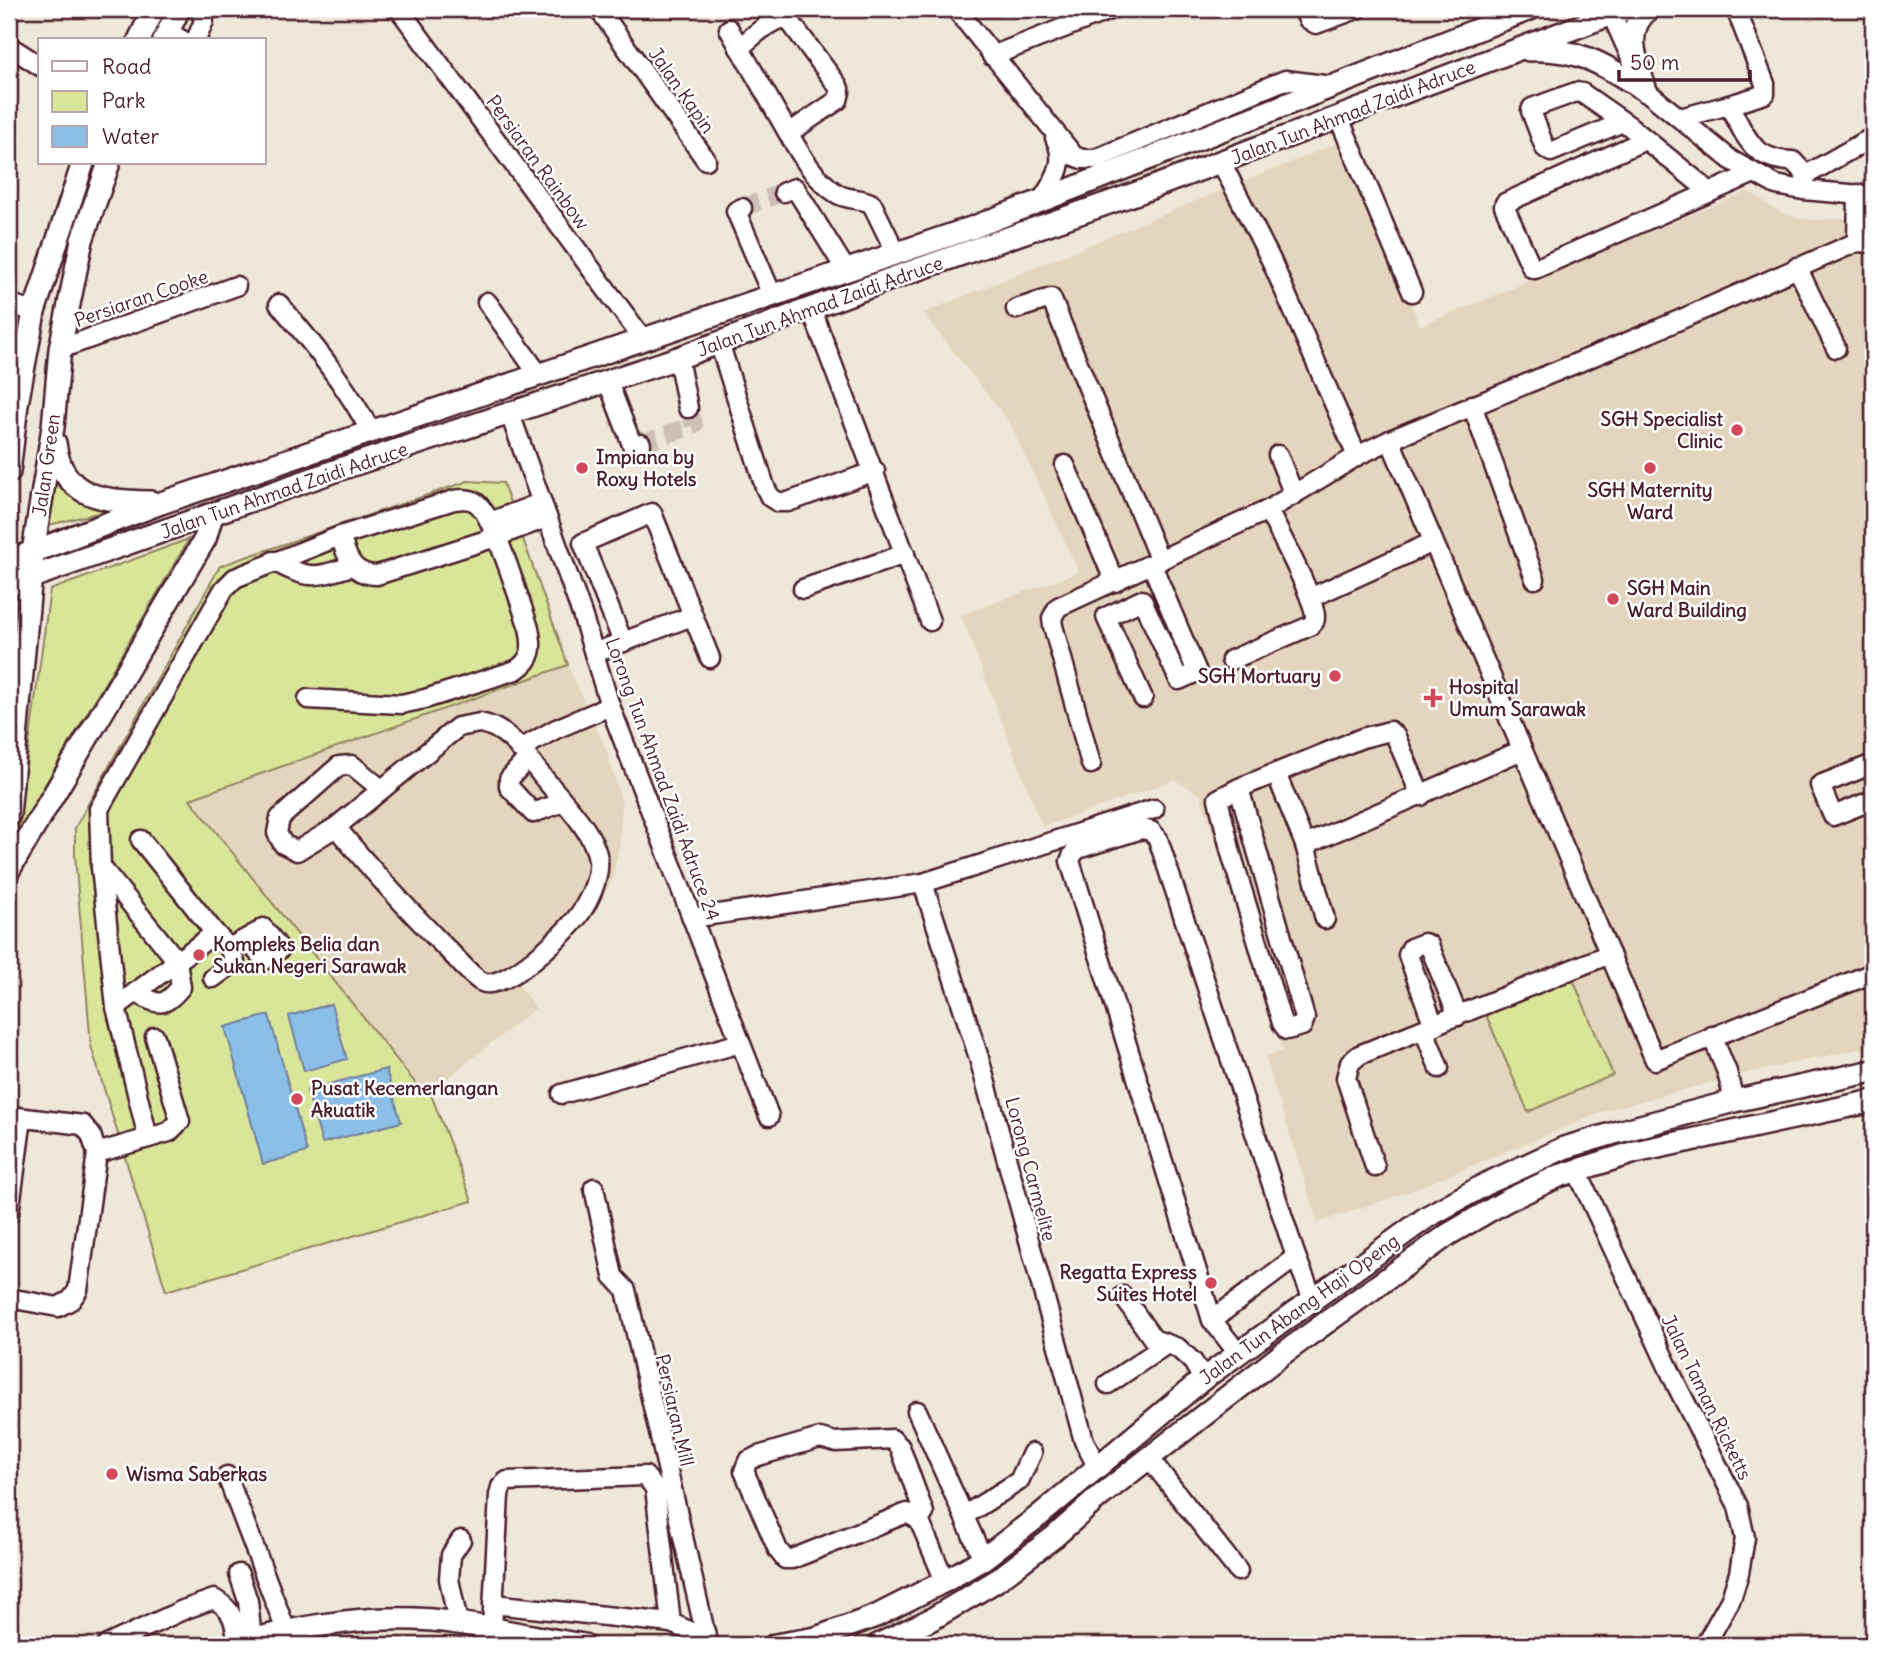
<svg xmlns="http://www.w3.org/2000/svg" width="1882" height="1654" font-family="Delius,sans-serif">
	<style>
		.built { fill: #e4d6be }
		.green { fill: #d9e699; stroke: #928262; stroke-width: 2 }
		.water { fill: #8cbfe8; stroke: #727f9c; stroke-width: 2 }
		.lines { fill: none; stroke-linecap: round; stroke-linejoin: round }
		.minor-tunnel { stroke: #cebfb6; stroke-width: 18; stroke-dasharray: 18 9; stroke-linecap: butt }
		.minor-casing { stroke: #4a1f2b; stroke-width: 23 }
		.major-casing { stroke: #4a1f2b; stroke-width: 26 }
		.minor { stroke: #fff; stroke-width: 18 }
		.major { stroke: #fff; stroke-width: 21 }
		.poi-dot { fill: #d1495b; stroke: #fff; stroke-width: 2.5 }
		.labels { text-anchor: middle; stroke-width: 5; stroke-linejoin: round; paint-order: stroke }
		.street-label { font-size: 19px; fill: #4a1f2b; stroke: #fff }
		.poi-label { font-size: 19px; font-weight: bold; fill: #4a1f2b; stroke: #fff; text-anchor: start }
	</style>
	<rect width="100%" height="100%" fill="#efe7d9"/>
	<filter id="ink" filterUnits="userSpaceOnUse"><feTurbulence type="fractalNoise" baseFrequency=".0143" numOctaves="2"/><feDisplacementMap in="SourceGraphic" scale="14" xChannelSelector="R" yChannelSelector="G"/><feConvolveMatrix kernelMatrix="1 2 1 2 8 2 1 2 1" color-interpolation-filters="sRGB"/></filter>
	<g filter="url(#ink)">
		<g class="built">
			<polygon points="1340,142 1420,326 1749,191 1776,210 1797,218 1816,220 1873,217 1873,1046 1748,1073 1607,1110 1410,1191 1318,1223 1265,1057 1283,1051 1200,794 1175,780 1042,827 961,615 1079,572 1010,423 923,313"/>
			<polygon points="568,665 608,754 622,804 620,842 612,881 593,911 511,975 536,1008 430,1092 416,1084 190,798"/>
		</g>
		<g class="green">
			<polygon points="57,478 78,502 106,511 49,525"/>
			<polygon points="468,481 503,483 568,665 190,799 416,1084 430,1092 472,1201 166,1291 91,1046 75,856 75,828 220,566"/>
			<polygon points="189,539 17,833 50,590"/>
			<polygon points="1573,979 1613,1075 1528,1112 1486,1015"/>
		</g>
		<g class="water">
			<polygon points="331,1004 347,1059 304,1071 289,1016"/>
			<polygon points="269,1015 307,1152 263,1164 225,1027"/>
			<polygon points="386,1069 401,1122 322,1143 307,1090"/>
		</g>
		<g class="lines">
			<g class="minor-tunnel">
				<polyline points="742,208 784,192"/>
				<polyline points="641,444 694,425 688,408"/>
			</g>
			<g class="minor-casing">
				<g id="minor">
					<polyline points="399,9 643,339"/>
					<polyline points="599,9 706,160"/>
					<polyline points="956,9 1074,156 1082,159 1095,159 1285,80 1332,86"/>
					<polyline points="1303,9 1308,19 1316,24 1357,9"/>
					<path d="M1736 9 1765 84V94L1729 105C1746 137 1753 161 1793 161L1806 175"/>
					<polyline points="1611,13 1646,91 1731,160 1776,185 1803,190 1873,196"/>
					<path d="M729 29C744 56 760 83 775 110 792 138 808 175 836 193 847 201 861 197 872 204L896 253"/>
					<polyline points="168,32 182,40"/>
					<polyline points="196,40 204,21 200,9"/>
					<polyline points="9,46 40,66"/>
					<path d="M739 48C752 38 771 17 788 19L838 86 840 92 838 100 789 133"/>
					<polyline points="992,56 1112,9"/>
					<polyline points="1339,118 1412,292"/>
					<polyline points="1680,118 1729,105"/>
					<polyline points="1623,122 1551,152 1545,148 1531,111 1532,108 1576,92 1582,93 1628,125 1710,192"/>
					<polyline points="1645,140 1505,203 1504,206 1532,268 1535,269 1754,173"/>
					<polyline points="1221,162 1271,260 1357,456"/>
					<polyline points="1804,186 1806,175 1873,137"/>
					<polyline points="784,192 795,188 846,270"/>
					<path d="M1042 200C1055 179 1068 162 1055 138"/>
					<polyline points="742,208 736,211 772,295"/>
					<polyline points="1857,242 1858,194"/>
					<polyline points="1797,267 1836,348"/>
					<polyline points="487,302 539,375"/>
					<polyline points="9,303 34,312"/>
					<path d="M279 304C314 345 346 385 371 432"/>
					<polyline points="811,308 930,621"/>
					<polyline points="1016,309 1051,298 1160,561"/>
					<polyline points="719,342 765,487 770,497 778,502 788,502 875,471"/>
					<polyline points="60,349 236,286"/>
					<polyline points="678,358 688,408"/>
					<polyline points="608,382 633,447 641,444"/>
					<polyline points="1472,405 1535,579"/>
					<polyline points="510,414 582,614 610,706 769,1116"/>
					<polyline points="1390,440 1655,1060 1873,973"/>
					<polyline points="1278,455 1294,495"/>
					<polyline points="1065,465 1115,582"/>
					<polyline points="490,522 540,503"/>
					<path d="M340 536C347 556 351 575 377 575L496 537 546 518"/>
					<path d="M273 561C310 580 313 578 352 566"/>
					<polyline points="803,589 905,554"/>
					<polyline points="1310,598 1433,542"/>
					<polyline points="623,642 583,543 652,513 710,658"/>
					<polyline points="594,653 692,616"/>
					<path d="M1231 660 1310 626C1314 622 1315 622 1315 617 1315 598 1278 531 1268 510"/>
					<polyline points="1143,698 1106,617 1142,600 1179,680 1197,672 1152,565"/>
					<path d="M480 723C509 728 525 755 543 777 560 798 595 832 598 860 600 878 589 901 579 915 566 933 504 993 482 982 471 976 460 962 451 953 411 913 372 871 336 827L458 727Z"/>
					<polyline points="520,749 556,729 610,706"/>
					<polyline points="528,758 509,779 509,787 533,813 563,802"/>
					<polyline points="1091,764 1053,626 1052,618 1058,607 1268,510 1357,456 1390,440 1652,332 1857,242 1873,243"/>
					<polyline points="1873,764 1820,785 1833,816 1873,800"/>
					<polyline points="1276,773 1305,845 1325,919"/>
					<polyline points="1239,788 1305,1018 1302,1026 1287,1030 1282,1023 1231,853 1218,799 1239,788 1362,738 1390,731 1396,737 1421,796"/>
					<polyline points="336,827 297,851 283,844 277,833 280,818 339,766 352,765 381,789"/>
					<polyline points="1305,845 1522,750"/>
					<path d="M101 867 177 961 181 987C162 1009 158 1005 136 992"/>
					<polyline points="923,883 979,1058 1084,1441 1097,1466"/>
					<polyline points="692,918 923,883 1154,809"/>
					<polyline points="215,933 229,948 256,933"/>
					<polyline points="248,940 264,960 280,949 263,928"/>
					<polyline points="213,978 235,962 229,948"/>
					<polyline points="116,1007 215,933 141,840"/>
					<polyline points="1434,1026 1408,955 1411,948 1424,943 1429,945 1458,1016"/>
					<polyline points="1424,1030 1439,1068"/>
					<polyline points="1712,1036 1727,1072 1734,1101"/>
					<polyline points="562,1094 740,1043"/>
					<polyline points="9,1116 83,1125 91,1135 97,1153 78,1290 71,1300 58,1307 9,1298"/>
					<path d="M148 1138 116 1007 101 867 99 809 224 589 235 578 340 536 454 500C461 499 469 498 475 502 494 513 520 603 529 628 533 647 533 659 516 670L425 699 401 704 308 699"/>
					<polyline points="97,1153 169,1132 180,1121 155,1037"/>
					<polyline points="1375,1167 1346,1078 1350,1063 1359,1055 1610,954"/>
					<polyline points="1577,1171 1677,1386 1738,1506 1745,1538 1739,1573 1731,1599 1705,1645"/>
					<polyline points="594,1188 613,1276 626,1290 708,1645"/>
					<polyline points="9,1214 22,1118"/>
					<polyline points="1123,1296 1153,1339 1178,1348 1193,1362 1203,1379"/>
					<polyline points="1212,1320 1296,1257"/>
					<polyline points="1238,1353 1212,1320 1070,861 1073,854 1078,849 1142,829 1151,831 1158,839 1296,1257 1313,1299"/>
					<polyline points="1108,1384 1167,1344"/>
					<polyline points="917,1411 983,1559"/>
					<polyline points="1149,1458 1238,1571"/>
					<polyline points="227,1476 287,1633"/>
					<polyline points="965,1515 1019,1481 1032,1453"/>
					<polyline points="919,1520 924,1513 900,1447 892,1439 835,1442 820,1438 758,1456 748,1461 744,1471 778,1550 785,1559 792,1559 907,1513 919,1520 945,1581"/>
					<polyline points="239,1574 248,1601 252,1640"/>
					<polyline points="493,1604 671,1623"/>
					<polyline points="458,1623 449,1579 451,1555 461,1540"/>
					<polyline points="492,1629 499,1495 501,1487 507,1481 645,1476 655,1488 671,1623 706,1638"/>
					<path d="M107 1645 183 1610 214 1599C234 1610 235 1623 238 1644"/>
				</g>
			</g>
			<g class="major-casing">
				<g id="major">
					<polyline points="139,40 154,9"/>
					<polyline points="164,40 179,9"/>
					<path d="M1529 50C1581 48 1604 65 1646 91"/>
					<path d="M1646 91C1638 64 1621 30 1649 9"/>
					<path d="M55 443C62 499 104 501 151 502"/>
					<polyline points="9,472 17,404 34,312 83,163"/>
					<polyline points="9,561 161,503 974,227 1530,9"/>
					<polyline points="9,585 349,466 678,358 893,278 1143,191 1625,9"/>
					<polyline points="9,815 33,552 53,427 60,349 82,240 109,163"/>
					<polyline points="9,870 205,539 212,515"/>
					<path d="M235 1645C304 1624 385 1612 457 1623 500 1629 542 1639 584 1645"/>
					<polyline points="775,1645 816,1638 876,1616 945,1581 983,1559 1040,1515 1203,1379 1427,1217 1488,1183 1564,1148 1618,1132 1734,1101 1873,1071"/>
					<polyline points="878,1645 932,1619 996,1581 1054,1537 1099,1497 1281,1355 1449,1234 1506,1201 1559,1176 1635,1152 1873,1101"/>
				</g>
			</g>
			<use href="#minor" class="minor"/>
			<use href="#major" class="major"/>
		</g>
	</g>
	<g class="poi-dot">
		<circle cx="1737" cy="430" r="7"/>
		<circle cx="582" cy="468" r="7"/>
		<circle cx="1650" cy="468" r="7"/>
		<circle cx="1613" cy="599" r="7"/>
		<circle cx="1335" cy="676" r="7"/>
		<path d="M1429.5 687.5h7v7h7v7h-7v7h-7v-7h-7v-7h7z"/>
		<circle cx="199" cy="955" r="7"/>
		<circle cx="297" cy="1099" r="7"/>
		<circle cx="1211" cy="1283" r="7"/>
		<circle cx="112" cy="1474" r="7"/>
	</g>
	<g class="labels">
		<g class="street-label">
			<text transform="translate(682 90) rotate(55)" y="7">Jalan Kapin</text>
			<text transform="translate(1353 112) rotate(-21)" y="7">Jalan Tun Ahmad Zaidi Adruce</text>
			<text transform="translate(538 162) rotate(54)" y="7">Persiaran Rainbow</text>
			<text transform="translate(141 298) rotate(-19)" y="7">Persiaran Cooke</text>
			<text transform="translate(820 306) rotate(-20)" y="7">Jalan Tun Ahmad Zaidi Adruce</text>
			<text transform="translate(46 465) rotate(-82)" y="7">Jalan Green</text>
			<text transform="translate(284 490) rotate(-19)" y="7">Jalan Tun Ahmad Zaidi Adruce</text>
			<text transform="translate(663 779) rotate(70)" y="7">Lorong Tun Ahmad Zaidi Adruce 24</text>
			<text transform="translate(1031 1169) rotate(75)" y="7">Lorong Carmelite</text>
			<text transform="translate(1299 1309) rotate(-36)" y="7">Jalan Tun Abang Haji Openg</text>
			<text transform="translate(1707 1397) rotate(64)" y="7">Jalan Taman Ricketts</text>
			<text transform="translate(675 1410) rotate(77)" y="7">Persiaran Mill</text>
		</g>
		<g class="poi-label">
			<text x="1723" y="426" text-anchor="end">SGH Specialist<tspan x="1723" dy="22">Clinic</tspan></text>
			<text x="596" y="464">Impiana by<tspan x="596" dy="22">Roxy Hotels</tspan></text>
			<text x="1650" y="497" text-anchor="middle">SGH Maternity<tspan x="1650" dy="22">Ward</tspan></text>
			<text x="1627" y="595">SGH Main<tspan x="1627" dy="22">Ward Building</tspan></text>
			<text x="1321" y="683" text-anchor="end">SGH Mortuary</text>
			<text x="1449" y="694">Hospital<tspan x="1449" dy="22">Umum Sarawak</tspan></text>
			<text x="213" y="951">Kompleks Belia dan<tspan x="213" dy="22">Sukan Negeri Sarawak</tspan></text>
			<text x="311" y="1095">Pusat Kecemerlangan<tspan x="311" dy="22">Akuatik</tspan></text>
			<text x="1197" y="1279" text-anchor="end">Regatta Express<tspan x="1197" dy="22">Suites Hotel</tspan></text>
			<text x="126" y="1481">Wisma Saberkas</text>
		</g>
	</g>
	<rect width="1882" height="1654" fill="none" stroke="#fff" stroke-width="35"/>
	<rect x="18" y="18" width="1847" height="1619" fill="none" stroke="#4a1f2b" stroke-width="2.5" filter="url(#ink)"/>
	<rect x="38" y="38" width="228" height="126" fill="#ffffff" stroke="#b7a5aa" stroke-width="2"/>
	<rect x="52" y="61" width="35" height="10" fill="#ffffff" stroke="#b7a5aa" stroke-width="2"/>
	<text x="102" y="74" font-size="21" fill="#4a1f2b">Road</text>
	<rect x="52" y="91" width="35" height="21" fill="#d9e699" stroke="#b7a5aa" stroke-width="2"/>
	<text x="102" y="108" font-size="21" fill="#4a1f2b">Park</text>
	<rect x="52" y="126" width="35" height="21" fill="#8cbfe8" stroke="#b7a5aa" stroke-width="2"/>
	<text x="102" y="144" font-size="21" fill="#4a1f2b">Water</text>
	<path d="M1619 70v10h131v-10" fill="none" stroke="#4a1f2b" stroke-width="3.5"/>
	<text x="1630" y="70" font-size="21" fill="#4a1f2b" stroke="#ffffff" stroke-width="5" paint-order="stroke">50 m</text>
</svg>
